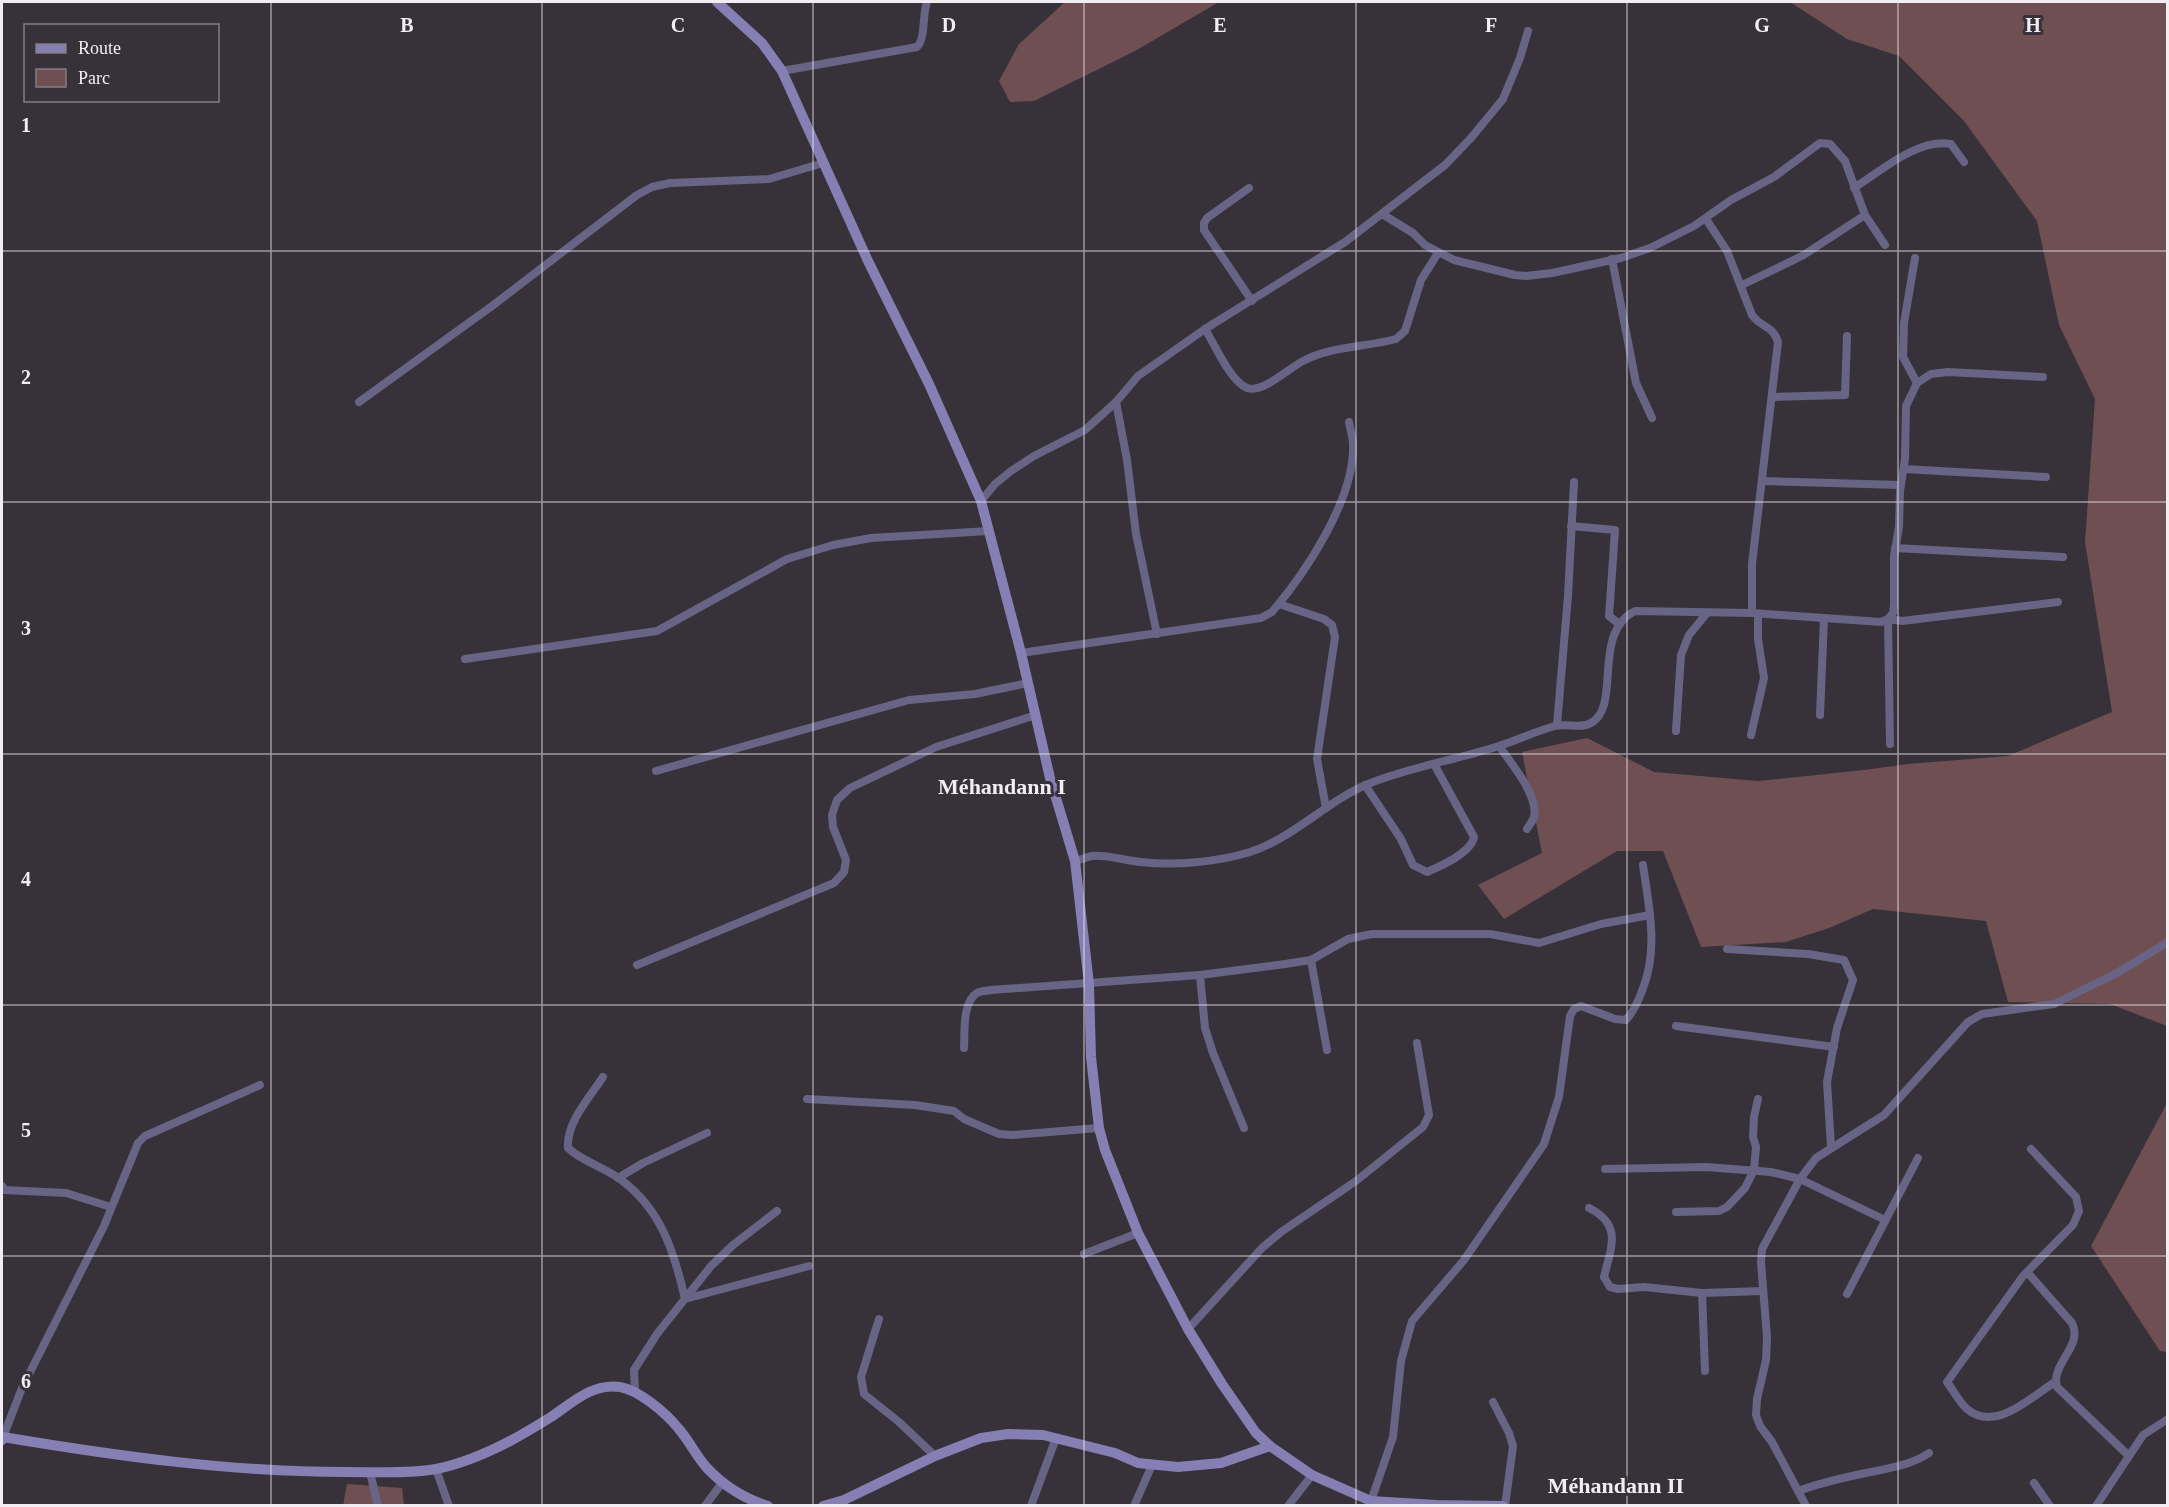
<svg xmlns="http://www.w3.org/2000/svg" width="2169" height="1507" font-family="Georgia,serif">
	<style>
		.green { fill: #6f4f52 }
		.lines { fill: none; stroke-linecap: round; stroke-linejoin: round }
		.street { stroke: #686485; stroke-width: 8 }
		.secondary { stroke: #867fb3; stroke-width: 10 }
		.grid { fill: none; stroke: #f1edf2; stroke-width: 1.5; stroke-opacity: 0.55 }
		.labels { text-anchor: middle; stroke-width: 6; stroke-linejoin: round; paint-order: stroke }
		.quarter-label { font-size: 22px; font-weight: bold; fill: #f1edf2; stroke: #373239 }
		.grid-label { font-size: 20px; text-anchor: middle; font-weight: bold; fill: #f1edf2; stroke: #373239; stroke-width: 6; stroke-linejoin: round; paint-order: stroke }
	</style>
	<rect width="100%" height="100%" fill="#373239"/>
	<g class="green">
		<polygon points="1065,2 1219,2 1135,51 1034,101 1010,102 999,81 1019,44"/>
		<polygon points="1790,2 2167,2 2167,1026 2110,1004 2008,1002 1986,921 1873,909 1829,928 1786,942 1701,947 1663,851 1617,851 1504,919 1478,885 1542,853 1522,752 1587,738 1654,772 1758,781 1864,770 1908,764 2008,756 2112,712 2085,542 2095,399 2059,325 2037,221 1964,121 1899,56 1847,39"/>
		<polygon points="2167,1103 2167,1352 2160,1351 2091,1246"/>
		<polygon points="347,1484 402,1488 404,1505 343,1506"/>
	</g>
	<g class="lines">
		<g class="street">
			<path d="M782 71 917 47C926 38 922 15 927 2"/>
			<polyline points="1249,188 1207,218 1204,223 1204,230 1252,301"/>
			<path d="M1854 188C1881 171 1918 138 1951 144L1964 162"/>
			<polyline points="1382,214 1413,233 1425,245 1454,260 1515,275 1526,276 1552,273 1621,258 1650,248 1694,226 1731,200 1774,177 1820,143 1830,144 1845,161 1865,215 1885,245"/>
			<path d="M1706 219 1727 251 1752 315C1761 328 1773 325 1778 342L1752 564V613"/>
			<polyline points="1915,258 1904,323 1903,357 1917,383"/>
			<polyline points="1612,259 1636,383 1652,418"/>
			<polyline points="1742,285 1802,256 1865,215"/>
			<path d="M1205 329C1215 345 1230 381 1247 388 1262 394 1289 368 1303 361 1330 346 1367 347 1396 339L1405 331 1421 280 1438 253"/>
			<polyline points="1772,397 1845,395 1847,336"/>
			<polyline points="359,402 492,306 637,195 652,187 670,183 769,179 823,163"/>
			<polyline points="1116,402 1127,460 1136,534 1157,634"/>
			<polyline points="1904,469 2046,477"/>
			<polyline points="1762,481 1901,485"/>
			<polyline points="981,501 995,484 1011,471 1034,456 1085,430 1116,402 1138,376 1205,329 1345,242 1445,165 1471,138 1503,99 1520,58 1528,31"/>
			<polyline points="1571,526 1615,530 1609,616 1618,623"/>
			<polyline points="1895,548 2063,557"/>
			<polyline points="1279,604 1324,619 1332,625 1335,637 1317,759 1326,808"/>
			<path d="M1021 653 1261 618 1272 612C1306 572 1355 499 1353 444 1353 437 1350 429 1349 422"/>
			<polyline points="465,659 657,631 787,559 833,545 871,538 989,531"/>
			<polyline points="1820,715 1824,618"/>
			<polyline points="1557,725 1568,596 1574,482"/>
			<polyline points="1676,731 1681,655 1689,635 1707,613"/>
			<polyline points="1751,735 1764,678 1758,639 1758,614"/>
			<polyline points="1890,744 1888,619 1902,621 2058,602"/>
			<path d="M1499 746C1511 763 1539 796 1534 817 1533 821 1529 825 1527 829"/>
			<polyline points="656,771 909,700 975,694 1028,683"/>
			<path d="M1365 785 1401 839 1413 865 1427 872C1441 866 1471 853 1474 837L1434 764"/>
			<path d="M1075 861C1081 860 1086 857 1092 856 1107 854 1126 861 1141 862 1174 866 1218 862 1250 852 1292 839 1327 801 1368 784 1410 767 1456 760 1499 746 1518 740 1536 731 1555 726 1566 723 1581 729 1591 723 1622 706 1591 633 1635 611L1752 613 1881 622 1888 619 1893 613 1894 605V556L1899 527 1900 491 1905 459 1906 406 1917 383 1931 374 1948 372 2043 377"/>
			<polyline points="1727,949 1808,954 1844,960 1853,980 1837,1028 1827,1082 1831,1147"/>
			<polyline points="1311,960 1327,1050"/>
			<polyline points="637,965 834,883 844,872 846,860 833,827 832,815 837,800 850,788 936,747 1036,715"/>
			<polyline points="1200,975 1205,1028 1213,1053 1244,1128"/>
			<polyline points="1676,1026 1834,1047"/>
			<path d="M964 1048C965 1033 962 1002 977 993 980 991 987 991 991 990L1200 975 1285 964 1311 960 1348 939 1372 934H1490L1539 943 1601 924 1650 915"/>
			<path d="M603 1077C589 1098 566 1123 568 1148 583 1162 604 1167 620 1179 661 1209 674 1251 685 1299L809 1266"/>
			<polyline points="807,1099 915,1105 954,1111 964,1119 999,1134 1012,1135 1099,1128"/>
			<path d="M2031 1149 2076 1197 2079 1211 2073 1225 2023 1276 1947 1382C1953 1390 1959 1402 1967 1409 1995 1433 2031 1397 2055 1382"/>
			<polyline points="1605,1169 1706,1167 1771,1172 1800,1179 1885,1220"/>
			<polyline points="618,1178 643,1163 707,1133"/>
			<polyline points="2,1186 5,1190 66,1193 111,1207"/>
			<path d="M1589 1208C1623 1225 1611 1247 1604 1277L1610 1287 1618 1289 1644 1287 1702 1293 1763 1291"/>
			<polyline points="1676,1212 1719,1211 1727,1207 1745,1188 1754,1170 1756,1147 1753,1137 1754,1117 1758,1099"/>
			<polyline points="1084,1254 1138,1233"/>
			<path d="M2027 1272 2072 1323C2084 1346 2050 1364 2057 1387L2129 1456"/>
			<polyline points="1702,1293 1705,1371"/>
			<polyline points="1847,1294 1918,1158"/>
			<polyline points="879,1319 861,1377 864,1394 899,1422 935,1456"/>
			<polyline points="1188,1329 1262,1248 1281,1232 1356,1181 1423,1127 1429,1115 1417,1043"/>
			<polyline points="635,1392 634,1370 657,1334 711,1266 733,1245 777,1211"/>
			<polyline points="1493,1402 1509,1433 1513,1446 1505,1506"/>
			<polyline points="3,1437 22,1388 104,1226 138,1143 145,1136 260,1085"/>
			<polyline points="436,1469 449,1506"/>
			<polyline points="370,1472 378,1506"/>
			<polyline points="2034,1483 2050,1506"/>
			<path d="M1798 1491C1823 1482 1850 1476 1876 1471 1894 1467 1913 1464 1929 1453"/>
			<path d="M1371 1501 1393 1437 1401 1361 1412 1321 1464 1260 1544 1144 1559 1097 1570 1016 1574 1009 1581 1006 1615 1019 1626 1020C1634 1011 1638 1002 1642 991 1659 950 1649 908 1643 865"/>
			<polyline points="705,1506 722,1483"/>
			<polyline points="1031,1506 1056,1438"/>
			<polyline points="1134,1506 1152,1465"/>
			<polyline points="1288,1506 1312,1475"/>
			<polyline points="1806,1506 1772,1442 1760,1426 1756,1415 1757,1399 1766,1360 1767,1337 1761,1262 1762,1249 1800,1179 1816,1158 1884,1115 1968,1022 1982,1014 2054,1004 2117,973 2168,942"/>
			<polyline points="2096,1506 2143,1435 2168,1419"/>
		</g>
		<g class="secondary">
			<polyline points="717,2 762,43 782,71 868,261 929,384 981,501 1021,653 1050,778 1075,861 1089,984 1091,1057 1099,1128 1105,1150 1138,1233 1188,1329 1222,1384 1256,1433 1270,1446 1312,1475 1371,1501 1436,1505 1503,1506"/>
			<path d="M2 1440 3 1437C116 1456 231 1472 345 1472 375 1472 407 1474 436 1469 462 1464 489 1452 512 1440 525 1433 538 1425 551 1417 572 1403 592 1383 620 1387 639 1390 666 1413 678 1428 689 1440 696 1456 707 1468 724 1486 745 1499 768 1506"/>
			<polyline points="823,1506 844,1500 935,1456 981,1438 1008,1434 1043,1435 1115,1453 1138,1463 1178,1467 1221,1463 1270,1446"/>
		</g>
	</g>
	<path class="grid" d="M271 2V1506M542 2V1506M813 2V1506M1084 2V1506M1356 2V1506M1627 2V1506M1898 2V1506M2 251H2168M2 502H2168M2 754H2168M2 1005H2168M2 1256H2168"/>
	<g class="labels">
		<g class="quarter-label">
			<text x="1002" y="794">Méhandann I</text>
			<text x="1616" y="1493">Méhandann II</text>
		</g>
	</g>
	<g class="grid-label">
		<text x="407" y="32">B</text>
		<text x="678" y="32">C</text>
		<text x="949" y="32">D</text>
		<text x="1220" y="32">E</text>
		<text x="1491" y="32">F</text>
		<text x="1762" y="32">G</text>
		<text x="2033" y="32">H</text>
		<text x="26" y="132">1</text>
		<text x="26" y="384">2</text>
		<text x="26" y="635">3</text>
		<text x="26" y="886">4</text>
		<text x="26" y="1137">5</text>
		<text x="26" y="1388">6</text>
	</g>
	<rect width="2169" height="1507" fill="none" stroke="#f1edf2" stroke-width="6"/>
	<rect x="24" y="24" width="195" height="78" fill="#373239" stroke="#817d83" stroke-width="1.5"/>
	<rect x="36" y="44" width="30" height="9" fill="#867fb3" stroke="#817d83" stroke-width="1.5"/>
	<text x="78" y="54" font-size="18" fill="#f1edf2">Route</text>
	<rect x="36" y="69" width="30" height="18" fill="#6f4f52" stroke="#817d83" stroke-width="1.5"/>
	<text x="78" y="84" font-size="18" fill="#f1edf2">Parc</text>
</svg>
